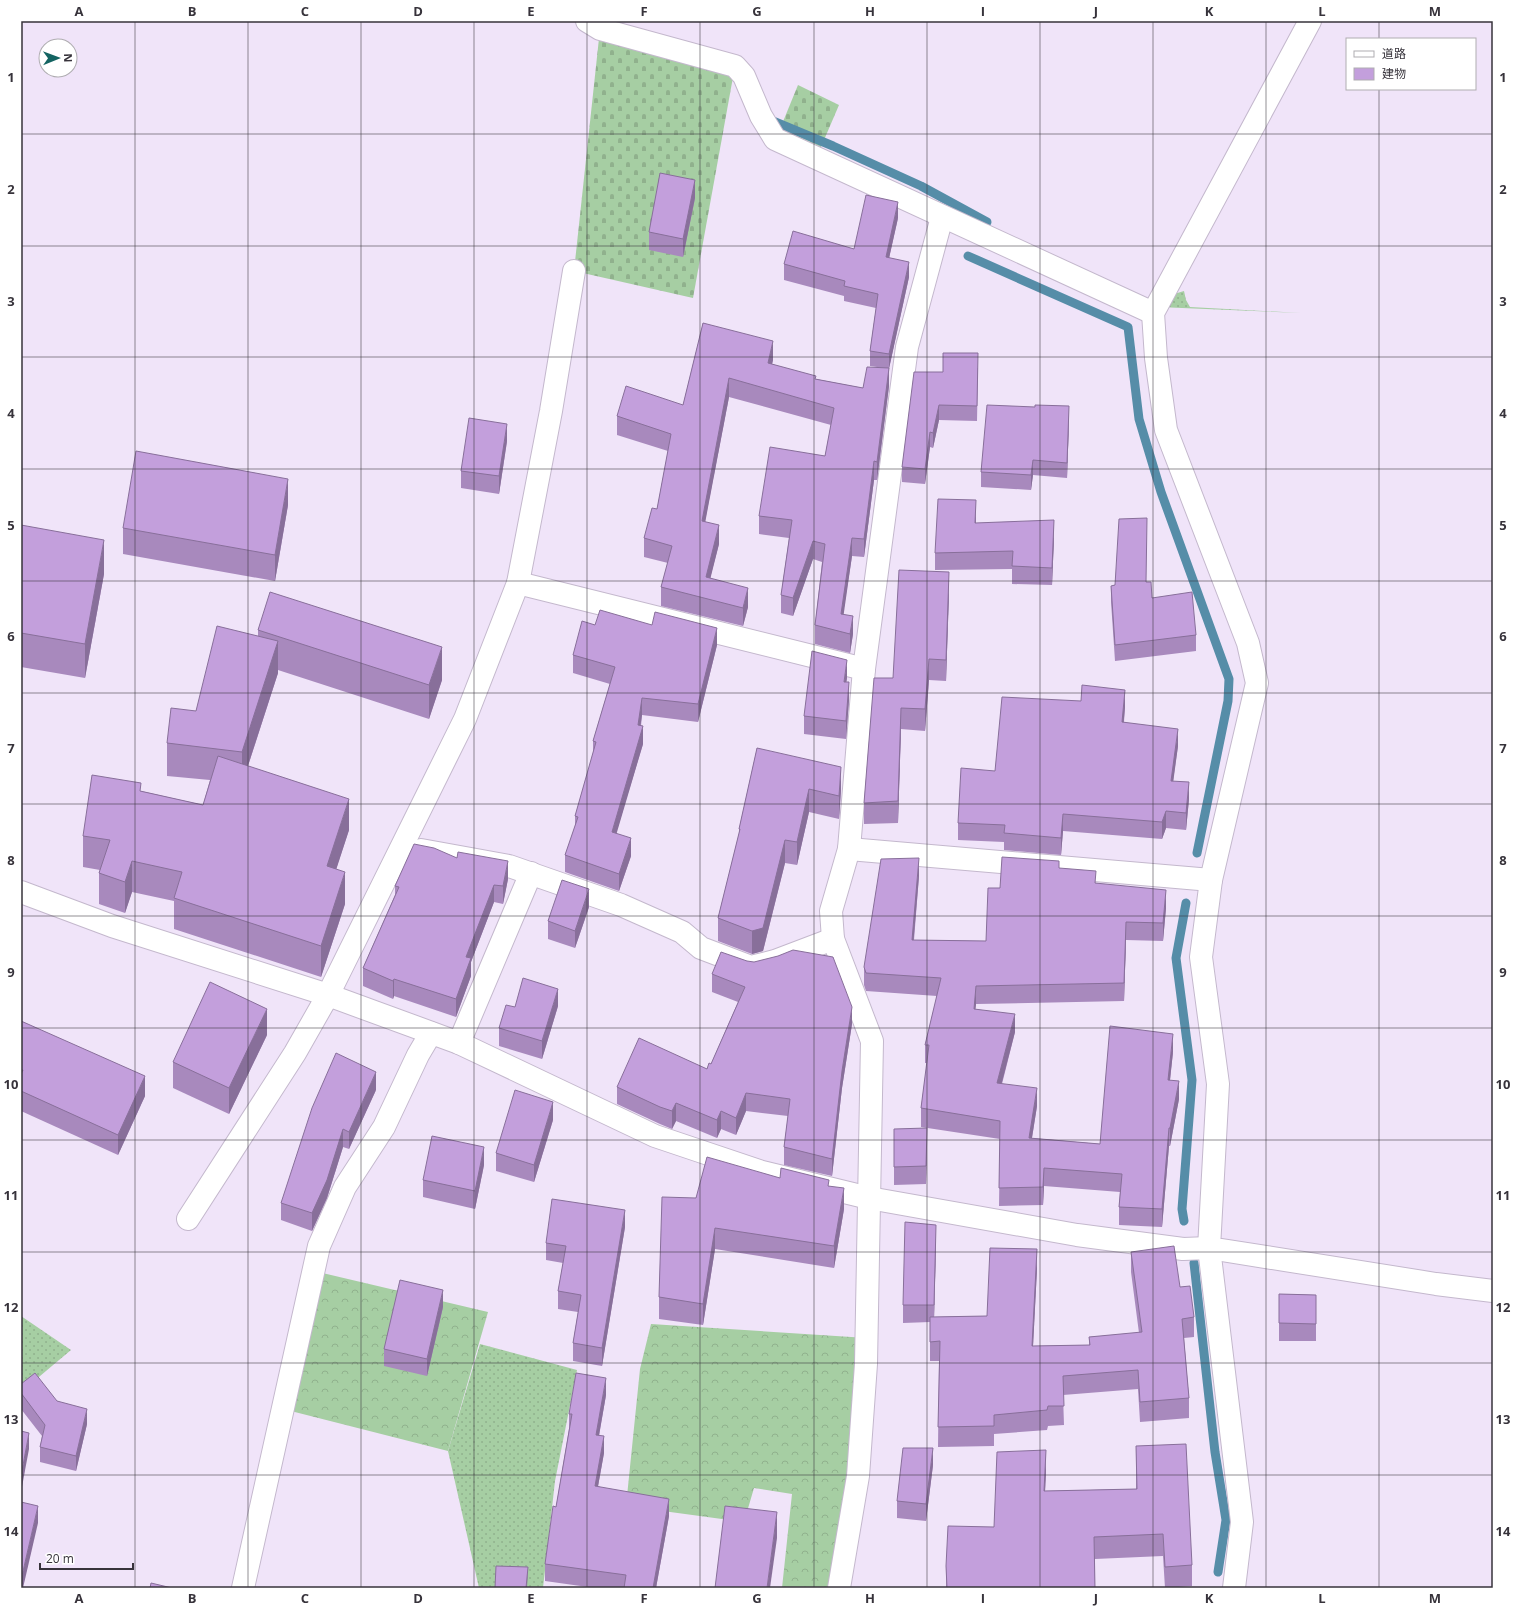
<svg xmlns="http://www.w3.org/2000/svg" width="1514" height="1609" font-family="'Open Sans','Noto Sans JP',sans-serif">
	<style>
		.grass { fill: url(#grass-dots) }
		.forest { fill: url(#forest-crowns) }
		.cemetery { fill: url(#cemetery-stones) }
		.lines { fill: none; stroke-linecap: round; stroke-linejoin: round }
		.stream { stroke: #568da8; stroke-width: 9 }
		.street-casing { stroke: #c4b8cd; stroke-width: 24 }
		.secondary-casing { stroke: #c4b8cd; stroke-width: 24 }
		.street { stroke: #fff; stroke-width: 22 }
		.secondary { stroke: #fff; stroke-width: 22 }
		.wall { fill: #a889bd }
		.shaded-wall { fill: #886f9a }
		.building { fill: #c39fdc; stroke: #886f9a }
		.grid { fill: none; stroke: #37333b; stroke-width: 1; stroke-opacity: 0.55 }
		.neatline { fill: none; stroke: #37333b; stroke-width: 1.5 }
		.grid-label { font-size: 13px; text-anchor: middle; font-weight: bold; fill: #37333b }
	</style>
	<defs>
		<pattern id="grass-dots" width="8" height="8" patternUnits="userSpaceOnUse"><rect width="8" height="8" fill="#a6cea3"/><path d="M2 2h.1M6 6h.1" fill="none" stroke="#90b18d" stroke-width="1.8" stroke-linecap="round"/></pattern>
		<pattern id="forest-crowns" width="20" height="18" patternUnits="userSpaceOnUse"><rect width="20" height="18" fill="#a6cea3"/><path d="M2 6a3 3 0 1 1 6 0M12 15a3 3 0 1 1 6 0" fill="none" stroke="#90b18d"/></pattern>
		<pattern id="cemetery-stones" width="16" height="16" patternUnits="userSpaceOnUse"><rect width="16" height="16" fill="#a6cea3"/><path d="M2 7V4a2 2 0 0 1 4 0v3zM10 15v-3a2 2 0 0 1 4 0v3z" fill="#90b18d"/></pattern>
	</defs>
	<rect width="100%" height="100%" fill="#f0e4f9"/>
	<g class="grass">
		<polygon points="1184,291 1186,300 1190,307 1301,313 1134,306"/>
		<polygon points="21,1316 71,1350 21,1392"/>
		<polygon points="480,1344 577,1370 555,1481 543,1588 479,1588 448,1451"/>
	</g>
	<g class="forest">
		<polygon points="314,1271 488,1312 448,1451 283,1409"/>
		<polygon points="651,1324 867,1338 839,1588 782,1588 792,1494 754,1488 744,1522 626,1506 640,1369"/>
	</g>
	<g class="cemetery">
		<polygon points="600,29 735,66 693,298 574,271"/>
		<polygon points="798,85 839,105 821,147 780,129"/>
	</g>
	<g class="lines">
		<g class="stream">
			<polyline points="768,119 833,146 921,186 987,222"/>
			<polyline points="968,256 1128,327 1139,419 1161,492 1229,679 1228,701 1197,853"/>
			<polyline points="1184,1221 1182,1209 1192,1080 1176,958 1186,903"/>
			<polyline points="1194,1263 1215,1452 1226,1520 1218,1572"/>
		</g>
		<g class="street-casing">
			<g id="street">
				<polyline points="587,21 600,29 735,66 744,76 761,116 775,139 1153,313"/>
				<polyline points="518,583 864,669"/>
				<polyline points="849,849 1211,880"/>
				<polyline points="421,850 509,866 621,905 682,932 701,948 751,967 775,961 833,939"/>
				<polyline points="21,892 112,926 328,995 459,1043 655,1136 762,1172 869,1198 1077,1235 1183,1249 1209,1248 1242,1522 1234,1588"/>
				<polyline points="459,1043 531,873"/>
				<polyline points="188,1219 295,1053 328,995 465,719 518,583 551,411 574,271"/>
				<polyline points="243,1588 319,1246 345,1187 384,1127 418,1055 431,1033"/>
				<polyline points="839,1588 858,1476 866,1364 872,1041 833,939 831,911 849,849 864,669 907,347 942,217"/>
			</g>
		</g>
		<g class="secondary-casing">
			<polyline id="secondary" points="1310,21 1153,313 1156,358 1166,430 1248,643 1257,683 1211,880 1201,957 1218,1084 1209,1248 1436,1284 1493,1291"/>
		</g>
		<use href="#street" class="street"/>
		<use href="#secondary" class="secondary"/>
	</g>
	<g class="wall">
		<polygon points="695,198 683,257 649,250 649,232"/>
		<polygon points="898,218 889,258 909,277 889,368 889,386 877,480 874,480 864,557 852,556 843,614 853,634 850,653 815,644 815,625 822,562 813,559 793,616 781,613 781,595 789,538 759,534 759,516 825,456 831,425 729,397 705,521 719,544 710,578 748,607 743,626 661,606 661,587 668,563 644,557 644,538 657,509 668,451 617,435 617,416 683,405 703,323 773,360 772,364 816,379 863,388 877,367 870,366 870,351 876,308 844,301 844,296 784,280 784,264 854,249"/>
		<polygon points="978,368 977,421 939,420 933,448 930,447 925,484 902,482 902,467 943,372"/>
		<polygon points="1069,421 1067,478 1033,475 1031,490 981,487 981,472"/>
		<polygon points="507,441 499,494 461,488 461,471"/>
		<polygon points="288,505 275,581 123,554 123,528"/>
		<polygon points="976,517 976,523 1054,538 1052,585 1012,584 1012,569 935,570 935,553"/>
		<polygon points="21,525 104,574 85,678 21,667"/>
		<polygon points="1146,582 1152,598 1196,635 1196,651 1115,661 1111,602 1111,586"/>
		<polygon points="949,593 946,681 929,680 925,731 901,729 898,823 864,824 864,803 893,678"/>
		<polygon points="595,625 717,645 698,722 642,715 641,726 643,744 616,833 631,856 619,891 565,872 565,855 575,827 575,816 593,755 593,741 610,684 573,673 573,655"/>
		<polygon points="258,630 442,680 429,719 278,670 278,673 248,766 349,830 336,869 345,904 321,977 174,929 174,901 132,892 125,913 99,904 99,873 100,870 83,867 83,836 141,791 203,805 210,780 167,776 167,743 196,711 258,636"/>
		<polygon points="847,678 846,682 849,700 846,739 804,734 804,716"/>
		<polygon points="1125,707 1124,722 1178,746 1173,781 1189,799 1186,830 1166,828 1162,839 1063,831 1061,855 1004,850 1004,842 958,840 958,823 995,771"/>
		<polygon points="757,748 841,790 839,819 809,812 797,865 785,863 763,951 752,954 718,941 718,918 739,834 739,829"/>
		<polygon points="457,858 508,879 503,904 494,902 471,962 471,976 456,1017 394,996 393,999 363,986 363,968 395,895 395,886"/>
		<polygon points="1059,868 1096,883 1166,908 1163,941 1126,940 1124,1001 976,1004 975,1009 1015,1032 1002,1084 1037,1106 1032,1138 1100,1144 1173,1052 1170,1080 1179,1099 1170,1146 1169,1146 1162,1227 1119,1225 1119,1207 1120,1192 1044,1186 1043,1205 999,1206 1000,1139 921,1127 921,1108 927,1063 925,1063 925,1045 937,996 866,991 864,985 864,967 919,876 914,940 986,941 1000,888"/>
		<polygon points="589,907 575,948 548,939 548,921"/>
		<polygon points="712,974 852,1024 842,1088 832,1176 784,1165 784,1147 788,1116 746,1111 736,1135 721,1129 717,1138 676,1121 672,1129 660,1124 617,1104 617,1087 707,1069 711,1064 738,1002 712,992"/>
		<polygon points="558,1006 542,1059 499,1046 499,1028 515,1007"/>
		<polygon points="21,1021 145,1096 118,1155 21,1111"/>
		<polygon points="267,1035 229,1114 173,1088 173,1062"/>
		<polygon points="376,1090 349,1149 343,1147 327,1198 312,1231 281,1220 281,1203"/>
		<polygon points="553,1120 534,1182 496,1171 496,1153"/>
		<polygon points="894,1129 927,1145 926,1184 894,1185"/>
		<polygon points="484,1165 475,1209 423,1197 423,1180"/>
		<polygon points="780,1178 829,1186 844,1209 834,1268 715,1249 703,1325 659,1319 659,1297 696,1198"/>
		<polygon points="625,1227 602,1366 573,1361 573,1343 578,1312 558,1309 558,1291 563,1263 546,1260 546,1243"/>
		<polygon points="936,1243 934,1317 987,1316 1037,1269 1033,1346 1089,1345 1089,1337 1139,1333 1131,1272 1131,1252 1180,1287 1194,1317 1194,1337 1184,1338 1189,1398 1189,1418 1140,1422 1138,1389 1063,1395 1064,1425 1048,1426 1047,1430 994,1434 994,1446 938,1447 939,1361 930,1361 930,1322 903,1323 903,1305"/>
		<polygon points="1279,1294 1316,1295 1316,1341 1279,1341"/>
		<polygon points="443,1307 427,1376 384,1366 384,1349"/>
		<polygon points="21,1384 57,1401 87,1424 76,1471 40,1462 40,1447 42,1436 21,1409"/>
		<polygon points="606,1395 599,1436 604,1453 598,1486 669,1516 656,1588 595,1588 545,1581 545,1564 556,1507 569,1429 569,1414"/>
		<polygon points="1136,1446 1192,1565 1192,1586 1165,1588 1163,1556 1095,1559 1095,1588 946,1588 946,1566 994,1527 1046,1472 1045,1491 1136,1489"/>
		<polygon points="933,1465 926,1521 897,1518 897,1501"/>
	</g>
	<g class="shaded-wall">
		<polygon points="695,180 695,198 683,257 683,239"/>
		<polygon points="898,202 898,218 886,272 886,257"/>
		<polygon points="909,262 909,277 889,369 889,354"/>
		<polygon points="773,341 773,360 768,381 768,363"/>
		<polygon points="889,368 889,386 877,480 877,462"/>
		<polygon points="729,378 729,397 702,539 702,521"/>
		<polygon points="939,405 939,420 933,448 933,433"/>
		<polygon points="1069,406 1069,421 1067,478 1067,463"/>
		<polygon points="507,424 507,441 499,494 499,476"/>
		<polygon points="930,432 930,447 925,484 925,469"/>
		<polygon points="1033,460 1033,475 1031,490 1031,475"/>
		<polygon points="874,461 874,480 864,557 864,539"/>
		<polygon points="288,479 288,505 275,581 275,555"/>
		<polygon points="976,500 976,517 975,541 975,523"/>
		<polygon points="1054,520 1054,538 1052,585 1052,568"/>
		<polygon points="719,525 719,544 706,596 706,577"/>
		<polygon points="852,538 852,556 841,633 841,614"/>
		<polygon points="104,540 104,574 85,678 85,644"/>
		<polygon points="813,541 813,559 793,616 793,598"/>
		<polygon points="949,572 949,593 946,681 946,660"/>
		<polygon points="748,588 748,607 743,626 743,608"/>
		<polygon points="853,616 853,634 850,653 850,634"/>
		<polygon points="717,628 717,645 698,722 698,704"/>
		<polygon points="278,641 278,673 242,784 242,752"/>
		<polygon points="442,647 442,680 429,719 429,685"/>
		<polygon points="929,659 929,680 925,731 925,709"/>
		<polygon points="847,660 847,678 844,699 844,682"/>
		<polygon points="849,682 849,700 846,739 846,721"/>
		<polygon points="1125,690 1125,707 1122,739 1122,722"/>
		<polygon points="642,698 642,715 638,742 638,725"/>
		<polygon points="901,708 901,729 898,823 898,801"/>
		<polygon points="643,726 643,744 612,849 612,832"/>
		<polygon points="1178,729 1178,746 1171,798 1171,781"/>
		<polygon points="841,767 841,790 839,819 839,796"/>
		<polygon points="1189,782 1189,799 1186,830 1186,813"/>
		<polygon points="809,789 809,812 797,865 797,842"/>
		<polygon points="349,799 349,830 327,898 327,866"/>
		<polygon points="1166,811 1166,828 1162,839 1162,822"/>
		<polygon points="1063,814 1063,831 1061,855 1061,838"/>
		<polygon points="631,838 631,856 619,891 619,874"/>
		<polygon points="785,840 785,863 763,951 752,954 752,931"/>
		<polygon points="919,858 919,876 912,958 912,940"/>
		<polygon points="132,861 132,892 125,913 125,882"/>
		<polygon points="508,861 508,879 503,904 503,886"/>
		<polygon points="345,872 345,904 321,977 321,946"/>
		<polygon points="494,885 494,902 471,962 471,976 456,1017 456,999 466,957"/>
		<polygon points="589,889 589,907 575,948 575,931"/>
		<polygon points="1166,890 1166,908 1163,941 1163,923"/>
		<polygon points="1126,922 1126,940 1124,1001 1124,983"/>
		<polygon points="394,979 394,996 393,999 393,981"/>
		<polygon points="976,986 976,1004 974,1027 974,1009"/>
		<polygon points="558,989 558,1006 542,1059 542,1041"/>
		<polygon points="852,1007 852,1024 842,1088 832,1176 832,1159 842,1071"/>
		<polygon points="267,1009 267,1035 229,1114 229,1088"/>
		<polygon points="1015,1014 1015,1032 997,1101 997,1083"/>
		<polygon points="1173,1034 1173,1052 1168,1098 1168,1080"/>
		<polygon points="376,1072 376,1090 349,1149 349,1132"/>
		<polygon points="145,1076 145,1096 118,1155 118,1135"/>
		<polygon points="1179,1081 1179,1099 1170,1146 1170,1128"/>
		<polygon points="1037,1088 1037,1106 1029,1156 1029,1138"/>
		<polygon points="746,1093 746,1111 736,1135 736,1118"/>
		<polygon points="553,1102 553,1120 534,1182 534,1165"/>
		<polygon points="676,1103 676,1121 672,1129 672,1111"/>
		<polygon points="721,1111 721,1129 717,1138 717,1120"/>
		<polygon points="927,1128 927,1145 926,1184 926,1166"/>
		<polygon points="1169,1128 1169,1146 1162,1227 1162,1209"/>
		<polygon points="343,1129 343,1147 327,1198 312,1231 312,1213"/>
		<polygon points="484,1147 484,1165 475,1209 475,1191"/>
		<polygon points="1044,1168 1044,1186 1043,1205 1043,1187"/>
		<polygon points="844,1188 844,1209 834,1268 834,1246"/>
		<polygon points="625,1210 625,1227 602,1366 602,1348"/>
		<polygon points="936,1225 936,1243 934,1322 934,1305"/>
		<polygon points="715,1228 715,1249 703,1325 703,1304"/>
		<polygon points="1037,1249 1037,1269 1032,1366 1032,1346"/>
		<polygon points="443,1290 443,1307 427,1376 427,1359"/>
		<polygon points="606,1378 606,1395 596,1452 596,1435"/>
		<polygon points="87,1409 87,1424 76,1471 76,1456"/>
		<polygon points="29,1433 29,1449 21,1492 21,1476"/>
		<polygon points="604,1436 604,1453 595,1503 595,1486"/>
		<polygon points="933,1448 933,1465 926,1521 926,1504"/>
		<polygon points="1046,1450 1046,1472 1044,1512 1044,1491"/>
		<polygon points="669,1499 669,1516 656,1588 653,1588"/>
		<polygon points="38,1506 38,1523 23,1588 21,1588 21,1580"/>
		<polygon points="777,1512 777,1538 770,1588 767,1588"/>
		<polygon points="528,1567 527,1588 526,1588"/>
	</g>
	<g class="building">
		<polygon points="660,173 695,180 683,239 649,232"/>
		<polygon points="866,195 898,202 886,257 909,262 889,354 870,351 878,294 844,286 845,281 784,264 793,231 854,249"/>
		<polygon points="703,323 773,341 768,363 816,376 815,379 863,388 867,367 889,368 877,462 874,461 864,539 852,538 841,614 853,616 850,634 815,625 825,544 813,541 793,598 781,595 792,520 759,516 770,447 825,456 834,408 729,378 702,521 719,525 706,577 748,588 743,608 661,587 672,546 644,538 652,508 657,509 671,434 617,416 626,386 683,405"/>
		<polygon points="943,353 978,353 977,406 939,405 933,433 930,432 925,469 902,467 914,372 943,372"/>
		<polygon points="987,405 1035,407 1035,405 1069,406 1067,463 1033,460 1031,475 981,472"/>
		<polygon points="469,418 507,424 499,476 461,471"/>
		<polygon points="136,451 288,479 275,555 123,528"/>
		<polygon points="938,499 976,500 975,523 1054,520 1052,568 1012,566 1013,551 935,553"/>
		<polygon points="1147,518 1146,582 1151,582 1152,598 1192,592 1196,635 1115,645 1111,586 1115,585 1119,519"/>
		<polygon points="21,525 104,540 85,644 21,633"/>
		<polygon points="899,570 949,572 946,660 929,659 925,709 901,708 898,801 864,803 874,678 893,678"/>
		<polygon points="270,592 442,647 429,685 258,630"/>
		<polygon points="600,610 652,625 655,612 717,628 698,704 642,698 638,725 643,726 612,832 631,838 619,874 565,855 578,817 575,816 596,742 593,741 615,667 573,655 582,621 595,625"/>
		<polygon points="217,626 278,641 242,752 167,743 171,708 196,711"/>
		<polygon points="812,651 847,660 844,682 849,682 846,721 804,716"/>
		<polygon points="1082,685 1125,690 1122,722 1178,729 1171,781 1189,782 1186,813 1166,811 1162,822 1063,814 1061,838 1004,833 1005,825 958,823 961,768 995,771 1002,697 1081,701"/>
		<polygon points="757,748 841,767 839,796 809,789 797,842 785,840 763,928 752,931 718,918 740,829 739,829"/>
		<polygon points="218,756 349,799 327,866 345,872 321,946 174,898 182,872 132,861 125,882 99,873 110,840 83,836 92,775 141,783 140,791 203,805"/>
		<polygon points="414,844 434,848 457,858 458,852 508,861 503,886 494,885 466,957 471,958 456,999 394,979 393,981 363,968 399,887 395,886"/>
		<polygon points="1002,857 1059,861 1059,868 1096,871 1095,883 1166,890 1163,923 1126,922 1124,983 976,986 974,1009 1015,1014 997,1083 1037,1088 1029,1138 1100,1144 1110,1026 1173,1034 1168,1080 1179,1081 1170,1128 1169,1128 1162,1209 1119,1207 1122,1174 1044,1168 1043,1187 999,1188 1000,1121 921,1108 929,1045 925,1045 941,978 866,973 864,967 881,859 919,858 912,940 986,941 988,888 1000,888"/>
		<polygon points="562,880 589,889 575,931 548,921"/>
		<polygon points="793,950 833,957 852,1007 842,1071 832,1159 784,1147 790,1099 746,1093 736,1118 721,1111 717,1120 676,1103 672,1111 660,1107 617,1087 639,1038 707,1069 709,1063 711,1064 745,987 712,974 721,952 747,961 754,962 778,956"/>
		<polygon points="523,978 558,989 542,1041 499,1028 506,1005 515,1007"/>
		<polygon points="210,982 267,1009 229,1088 173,1062"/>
		<polygon points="21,1021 145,1076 118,1135 21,1091 21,1074 23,1070 21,1070"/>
		<polygon points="336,1053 376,1072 349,1132 343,1129 327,1180 312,1213 281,1203 312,1108"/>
		<polygon points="515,1090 553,1102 534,1165 496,1153"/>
		<polygon points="927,1128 926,1166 894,1167 894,1129"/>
		<polygon points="432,1136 484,1147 475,1191 423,1180"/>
		<polygon points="707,1157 780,1178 781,1168 829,1180 828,1186 844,1188 834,1246 715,1228 703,1304 659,1297 662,1197 696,1198"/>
		<polygon points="552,1199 625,1210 602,1348 573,1343 581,1295 558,1291 566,1246 546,1243"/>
		<polygon points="905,1222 936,1225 934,1305 903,1305"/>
		<polygon points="1174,1246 1180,1287 1190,1286 1194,1317 1182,1319 1189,1398 1140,1402 1138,1370 1063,1376 1064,1406 1048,1406 1047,1410 994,1415 994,1426 938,1427 940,1341 930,1342 930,1317 987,1316 990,1248 1037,1249 1032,1346 1090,1345 1089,1337 1142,1332 1131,1252"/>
		<polygon points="400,1280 443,1290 427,1359 384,1349"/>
		<polygon points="1279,1294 1316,1295 1316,1324 1279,1323"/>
		<polygon points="35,1373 57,1401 87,1409 76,1456 40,1447 45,1425 21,1393 21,1384"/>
		<polygon points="576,1373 606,1378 596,1435 604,1436 595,1486 669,1499 653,1588 624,1588 626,1575 545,1564 553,1506 556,1507 572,1414 569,1414"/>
		<polygon points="21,1431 29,1433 21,1476"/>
		<polygon points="1186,1444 1192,1565 1165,1567 1163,1534 1094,1537 1095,1588 947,1588 946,1566 948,1526 994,1527 997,1452 1046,1450 1044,1491 1137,1489 1136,1446"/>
		<polygon points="903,1448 933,1448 926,1504 897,1501"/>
		<polygon points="21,1502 38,1506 21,1580"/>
		<polygon points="725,1506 777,1512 767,1588 715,1588"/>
		<polygon points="496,1566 528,1567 526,1588 495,1588"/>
		<polygon points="151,1583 172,1588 150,1588"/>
	</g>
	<path class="grid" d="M135 21V1588M248 21V1588M361 21V1588M474 21V1588M587 21V1588M700 21V1588M814 21V1588M927 21V1588M1040 21V1588M1153 21V1588M1266 21V1588M1379 21V39M1379 89V1588M21 134H1493M21 246H1493M21 357H1493M21 469H1493M21 581H1493M21 693H1493M21 804H1493M21 916H1493M21 1028H1493M21 1140H1493M21 1252H1493M21 1363H1493M21 1475H1493"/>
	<rect width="1514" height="1609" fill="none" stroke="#ffffff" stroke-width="44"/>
	<rect x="1346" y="38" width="130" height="52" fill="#ffffff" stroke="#afadb1"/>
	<rect x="1354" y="51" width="20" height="6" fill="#ffffff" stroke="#afadb1"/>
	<text x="1382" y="58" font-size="12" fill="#37333b">道路</text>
	<rect x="1354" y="68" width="20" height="12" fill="#c39fdc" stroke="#afadb1"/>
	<text x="1382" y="78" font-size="12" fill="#37333b">建物</text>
	<g transform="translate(58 58) rotate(89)"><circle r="19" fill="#ffffff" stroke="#afadb1"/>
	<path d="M0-3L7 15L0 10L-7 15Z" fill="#146462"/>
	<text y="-6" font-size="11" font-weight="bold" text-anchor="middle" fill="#37333b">N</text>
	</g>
	<path d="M40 1563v6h93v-6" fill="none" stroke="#37333b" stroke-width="2"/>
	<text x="46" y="1563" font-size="12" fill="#37333b" stroke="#ffffff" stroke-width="3" paint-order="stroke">20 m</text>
	<rect x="22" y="22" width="1470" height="1565" class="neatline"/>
	<g class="grid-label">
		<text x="79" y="16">A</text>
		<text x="192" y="16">B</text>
		<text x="305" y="16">C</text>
		<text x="418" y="16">D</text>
		<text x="531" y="16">E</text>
		<text x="644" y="16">F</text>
		<text x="757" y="16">G</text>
		<text x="870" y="16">H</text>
		<text x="983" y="16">I</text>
		<text x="1096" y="16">J</text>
		<text x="1209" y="16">K</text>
		<text x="1322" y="16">L</text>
		<text x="1435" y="16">M</text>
		<text x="11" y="82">1</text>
		<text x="1503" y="82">1</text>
		<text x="11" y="194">2</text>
		<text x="1503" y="194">2</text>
		<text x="11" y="306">3</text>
		<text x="1503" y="306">3</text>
		<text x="11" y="418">4</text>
		<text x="1503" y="418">4</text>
		<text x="11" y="530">5</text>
		<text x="1503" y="530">5</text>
		<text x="11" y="641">6</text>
		<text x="1503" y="641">6</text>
		<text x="11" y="753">7</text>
		<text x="1503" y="753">7</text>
		<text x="11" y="865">8</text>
		<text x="1503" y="865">8</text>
		<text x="11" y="977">9</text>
		<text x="1503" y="977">9</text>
		<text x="11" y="1089">10</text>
		<text x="1503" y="1089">10</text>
		<text x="11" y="1200">11</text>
		<text x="1503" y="1200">11</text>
		<text x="11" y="1312">12</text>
		<text x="1503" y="1312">12</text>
		<text x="11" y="1424">13</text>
		<text x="1503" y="1424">13</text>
		<text x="11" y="1536">14</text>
		<text x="1503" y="1536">14</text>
		<text x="79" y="1603">A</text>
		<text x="192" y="1603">B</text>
		<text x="305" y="1603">C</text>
		<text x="418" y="1603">D</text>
		<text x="531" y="1603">E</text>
		<text x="644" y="1603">F</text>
		<text x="757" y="1603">G</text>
		<text x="870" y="1603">H</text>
		<text x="983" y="1603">I</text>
		<text x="1096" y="1603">J</text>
		<text x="1209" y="1603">K</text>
		<text x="1322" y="1603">L</text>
		<text x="1435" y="1603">M</text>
	</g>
</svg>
